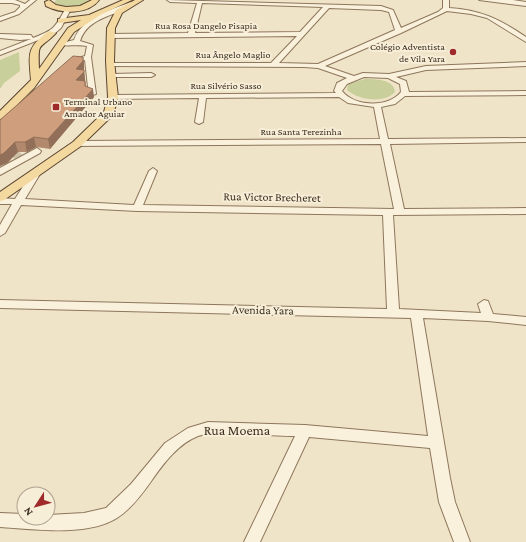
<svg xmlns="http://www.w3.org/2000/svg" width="526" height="542" font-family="'Crimson Pro',serif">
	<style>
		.green { fill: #c9cf9b }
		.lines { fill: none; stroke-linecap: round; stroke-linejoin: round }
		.minor-tunnel { stroke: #ccc0a6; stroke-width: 8; stroke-dasharray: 8 4; stroke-linecap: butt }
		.minor-casing { stroke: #8d765c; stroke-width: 2 }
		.major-casing { stroke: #5b4430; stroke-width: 2 }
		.minor { fill: #faf1dc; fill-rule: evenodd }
		.major { fill: #f3d9a0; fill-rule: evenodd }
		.wall { fill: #b2896c }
		.shaded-wall { fill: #916f58 }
		.building { fill: #cf9f7d; stroke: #916f58 }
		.poi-dot { fill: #9e2a2b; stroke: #f7eed8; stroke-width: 1.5 }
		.labels { text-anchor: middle; stroke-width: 4; stroke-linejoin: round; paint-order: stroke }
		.far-street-label { font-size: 10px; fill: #3d2e20; stroke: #f7eed8 }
		.far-poi-label { font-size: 10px; fill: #3d2e20; stroke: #f7eed8; text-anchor: end }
		.street-label { font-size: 12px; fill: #3d2e20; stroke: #f7eed8 }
		.near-street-label { font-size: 14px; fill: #3d2e20; stroke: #f7eed8 }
	</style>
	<rect width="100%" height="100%" fill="#f0e4c8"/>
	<g class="green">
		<path d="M56 0H91C83 8 66 8 56 5L54 3Z"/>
		<polygon points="19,52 20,71 4,83 0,89 0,60"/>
		<path d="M365 79C375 79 394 79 395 92 384 104 358 100 347 90L348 84Z"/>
	</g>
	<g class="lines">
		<polyline class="minor-tunnel" points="7,168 33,141"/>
		<g class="minor-casing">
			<g id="minor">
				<polygon points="0,0 15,0 25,4 30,0 36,0 19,14 0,21 0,17 15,12 20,7 20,5 12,3 0,3"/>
				<path d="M167 0 381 6 393 10 401 28 438 12 443 8V0H449V8C481 10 499 19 526 37V42L487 18 471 14 447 11 401 33 325 66 354 76 363 73 389 74 426 66 526 62V66L426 70 396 77 406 81 409 92 526 91V95L405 96 395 104 381 107 388 139 526 138V142L390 144 404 209 526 208V214L393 215 399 309 481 313 478 304 484 300 488 301 493 314 526 317V325L488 321 423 318 450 478 455 502 470 542H454L439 502 430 448 309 437 260 542H244L295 436C272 436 218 430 198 436 178 444 164 463 152 480 143 493 131 509 117 518 87 537 34 529 0 527V513L24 514V518H48V515L84 513 106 508 131 484 165 443 188 428 208 422 305 425 428 436 411 318 0 308V300L387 309 383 215 137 211 21 205 5 233 0 236V225L12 204H0V198L15 199 32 172 35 171 40 174 25 199 134 205 149 171 153 168 157 171 143 205 394 209 381 144 74 146V142L77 141 380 139 374 107 348 103 339 97 206 98 203 122 199 124 195 122 199 98 110 99V95H113L336 93 334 91 337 83 347 78 318 68 304 67 109 66V64L111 63H271L297 36 110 38 107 36 110 34 188 33 197 3 170 2ZM202 3 323 7 300 32 195 33ZM329 8 381 10 389 12 395 30 318 64 279 63ZM364 77 388 78 400 84 401 92C388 108 355 107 342 91L347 84Z"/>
				<polygon points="479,0 513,0 526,2 526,6"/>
				<path d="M131 2 136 3C118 16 88 16 80 41L93 45 91 57 96 94 89 96 85 60 70 66 67 64 71 60 85 56 87 46C78 44 62 47 58 44L74 40C82 17 111 10 131 2Z"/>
				<path d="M66 8 71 9 61 28 54 34 0 55V51L31 39 20 40 0 38V34L31 35 33 38C56 29 54 28 66 8Z"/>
				<polygon points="112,74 151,73 155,75 151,77 110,77 108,76"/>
				<polygon points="37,148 41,151 40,153 0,175 0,168"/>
			</g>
		</g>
		<g class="major-casing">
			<g id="major">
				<path d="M49 0 56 5 66 7 80 6 92 0H99C88 15 62 14 46 6L45 2Z"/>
				<path d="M123 0H132L102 14 74 32 34 88 4 118 0 119V111L31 80C29 53 26 48 49 31L56 33C39 51 38 39 39 69L68 28 81 20 61 23H58V19L89 15Z"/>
				<polygon points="135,0 143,0 122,13 115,28 114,61 118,97 113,115 81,146 4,200 0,201 0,192 73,142 104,112 108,97 106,61 107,28 116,10"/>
			</g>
		</g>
		<use href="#minor" class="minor"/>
		<use href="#major" class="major"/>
	</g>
	<polygon class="wall" points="83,57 84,65 84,70 86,86 94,97 50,149 36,147 27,152 18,152 7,163 0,166 0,120"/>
	<g class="shaded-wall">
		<polygon points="83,57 84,65 84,70 85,81 85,82 76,80 76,69"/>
		<polygon points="93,89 94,97 50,149 48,139"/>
		<polygon points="34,137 36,147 27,152 25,142"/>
		<polygon points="15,142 18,152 7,163 0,166 0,155"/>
	</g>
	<polygon class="building" points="73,56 83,57 83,61 76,69 84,70 84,72 76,80 85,81 85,86 93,89 48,139 34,137 25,142 15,142 4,153 0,155 0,120"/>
	<g class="poi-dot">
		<circle cx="453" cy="52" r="4"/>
		<rect x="52" y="103" width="8" height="8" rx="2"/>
	</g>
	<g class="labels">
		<g class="far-street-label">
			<text x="206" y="29">Rua Rosa Dangelo Pisapia</text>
			<text x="233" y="58">Rua Ângelo Maglio</text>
			<text x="226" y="89">Rua Silvério Sasso</text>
			<text x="301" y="135">Rua Santa Terezinha</text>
		</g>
		<g class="far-poi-label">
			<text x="445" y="50">Colégio Adventista<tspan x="445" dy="12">de Vila Yara</tspan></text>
			<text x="64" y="105" text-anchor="start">Terminal Urbano<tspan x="64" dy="12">Amador Aguiar</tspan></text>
		</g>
		<g class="street-label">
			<text transform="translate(272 197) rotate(1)" y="4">Rua Victor Brecheret</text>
			<text transform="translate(263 310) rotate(1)" y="4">Avenida Yara</text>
		</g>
		<g class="near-street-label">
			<text x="237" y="435">Rua Moema</text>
		</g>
	</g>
	<g transform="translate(36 506) rotate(234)"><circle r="19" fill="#f7eed8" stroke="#ada18e"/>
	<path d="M0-3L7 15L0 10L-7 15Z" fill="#9e2a2b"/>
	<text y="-6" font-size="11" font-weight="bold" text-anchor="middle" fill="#3d2e20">N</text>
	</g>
</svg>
